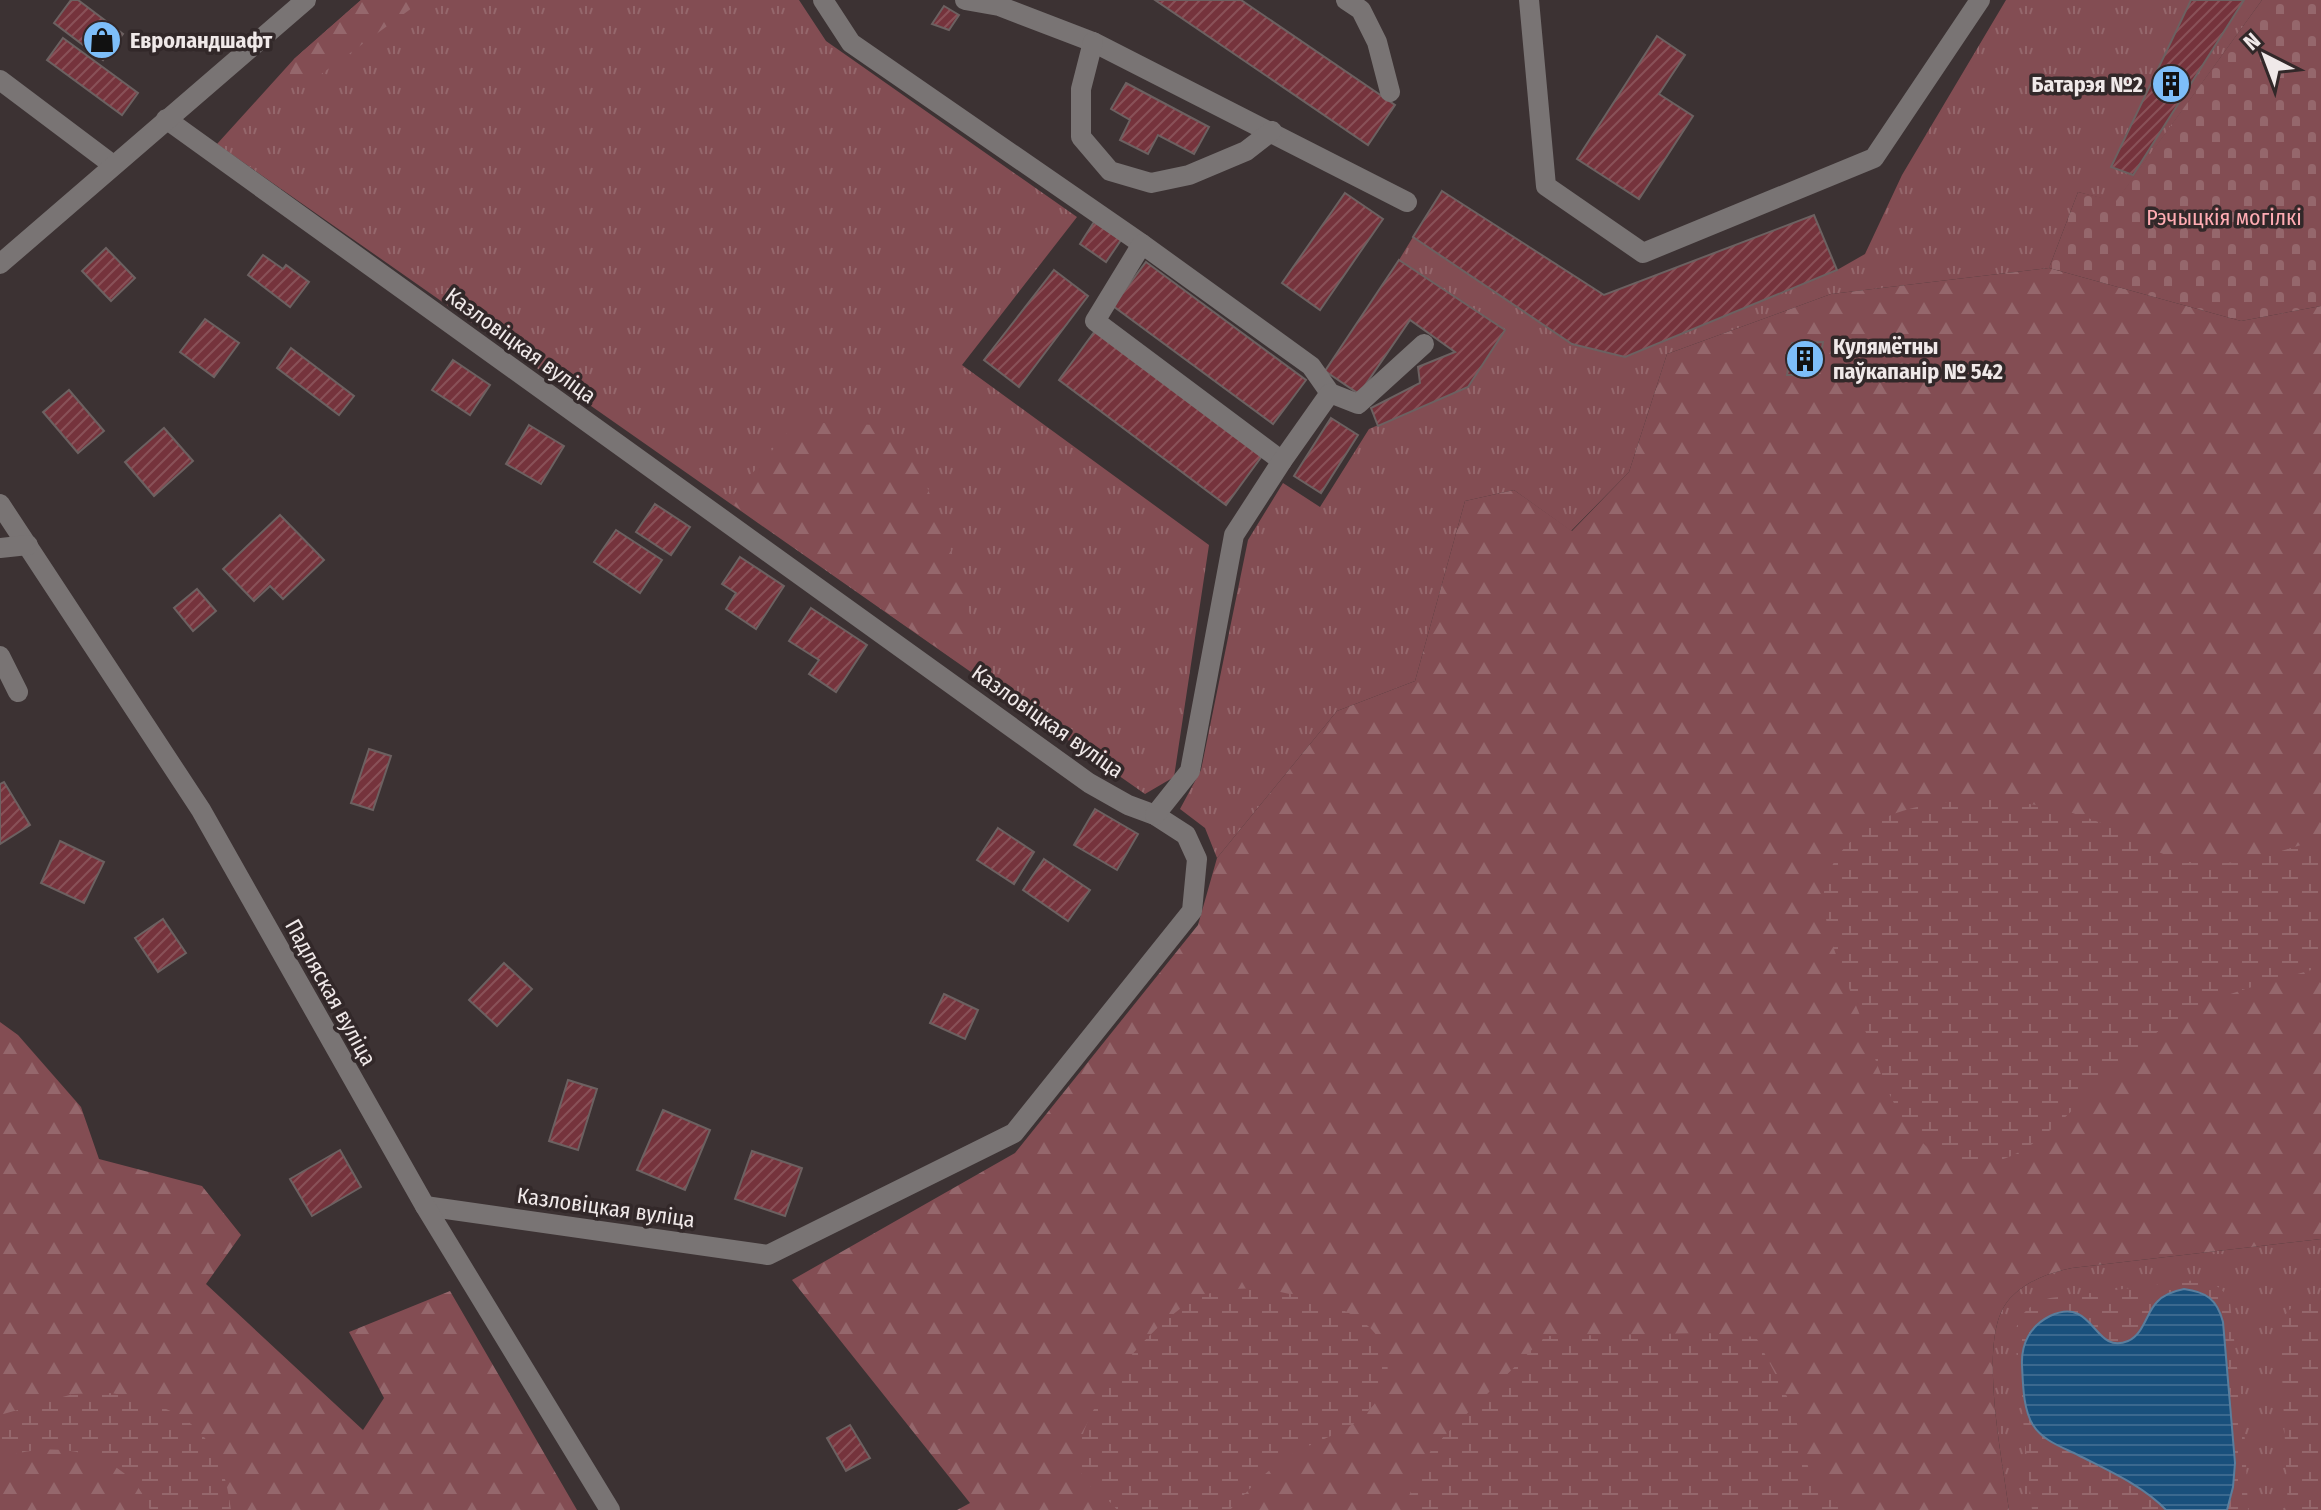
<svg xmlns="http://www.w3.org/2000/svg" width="2321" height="1510" font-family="'Fira Sans Condensed',sans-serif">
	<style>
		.grass { fill: url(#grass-tufts) }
		.forest { fill: url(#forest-firs) }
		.wetland { fill: url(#wetland-marsh) }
		.cemetery { fill: url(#cemetery-stones) }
		.water { fill: url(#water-rules); stroke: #5a7e9d; stroke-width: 2 }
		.building { fill: url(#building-hatch); stroke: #6c6161; stroke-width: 2 }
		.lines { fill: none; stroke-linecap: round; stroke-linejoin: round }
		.minor { stroke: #797474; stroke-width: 20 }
		.labels { text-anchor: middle; stroke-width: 7; stroke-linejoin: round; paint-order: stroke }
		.poi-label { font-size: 22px; font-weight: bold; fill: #f0e9e9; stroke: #322829; text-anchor: start }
		.park-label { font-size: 22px; fill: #ffacb3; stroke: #322829 }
		.street-label { font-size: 22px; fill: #f0e9e9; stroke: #322829 }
	</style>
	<defs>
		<pattern id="grass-tufts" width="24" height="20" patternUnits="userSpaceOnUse" patternTransform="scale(2)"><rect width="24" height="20" fill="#834d53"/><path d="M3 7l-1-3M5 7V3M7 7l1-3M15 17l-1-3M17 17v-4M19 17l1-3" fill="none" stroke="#95676c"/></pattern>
		<pattern id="forest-firs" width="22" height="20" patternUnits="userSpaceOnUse" patternTransform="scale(2)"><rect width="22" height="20" fill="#834d53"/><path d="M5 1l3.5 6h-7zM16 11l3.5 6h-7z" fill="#95676c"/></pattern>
		<pattern id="wetland-marsh" width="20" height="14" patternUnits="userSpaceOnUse" patternTransform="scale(2)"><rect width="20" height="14" fill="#834d53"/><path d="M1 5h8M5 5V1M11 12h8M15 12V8" fill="none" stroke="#95676c"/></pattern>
		<pattern id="cemetery-stones" width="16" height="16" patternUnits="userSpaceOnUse" patternTransform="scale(2)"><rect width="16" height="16" fill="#834d53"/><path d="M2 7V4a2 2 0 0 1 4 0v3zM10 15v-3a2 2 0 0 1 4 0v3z" fill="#95676c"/></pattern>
		<pattern id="water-rules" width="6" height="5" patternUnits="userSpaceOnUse" patternTransform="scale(2)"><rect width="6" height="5" fill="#19507c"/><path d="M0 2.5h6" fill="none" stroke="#3b698f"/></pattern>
		<pattern id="building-hatch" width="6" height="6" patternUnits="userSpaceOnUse" patternTransform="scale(2)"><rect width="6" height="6" fill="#75333c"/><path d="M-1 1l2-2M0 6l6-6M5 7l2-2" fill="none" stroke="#895158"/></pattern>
	</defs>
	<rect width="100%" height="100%" fill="#3c3233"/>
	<g class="grass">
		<polygon points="361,0 799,0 826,41 1077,217 962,365 1209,545 1174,777 1145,794 217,144 294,59"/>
		<polygon points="2006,0 2262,0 2116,202 2078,192 2049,268 1831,294 1667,354 1629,472 1571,531 1514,490 1465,501 1415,681 1337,711 1217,858 1205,828 1180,809 1201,770 1248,540 1283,483 1320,507 1369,429 1468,387 1505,330 1399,260 1413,237 1572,344 1625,357 1837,270 1865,254 1902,175"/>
		<path d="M2321 1239V1510H2009C2003 1461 1977 1341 2007 1302 2023 1282 2048 1273 2072 1268Z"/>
	</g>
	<g class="forest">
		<polygon points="361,0 423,0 302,88 287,84 294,59"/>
		<path d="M2049 268 2241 321 2321 306V1239L2072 1268C2048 1273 2023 1282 2007 1302 1977 1341 2003 1461 2009 1510H957L970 1503 792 1280 1015 1153 1198 925 1217 858 1337 711 1415 681 1465 501 1514 490 1572 531 1629 472 1667 354 1831 294Z"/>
		<polygon points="797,422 876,425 919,466 950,547 973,625 956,661 728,501"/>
		<polygon points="0,1022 18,1035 81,1107 99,1159 202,1186 241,1235 206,1284 363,1430 384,1398 349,1332 450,1291 577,1510 0,1510"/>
	</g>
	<g class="wetland">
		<path d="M1988 799C2031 803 2072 809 2112 828 2137 840 2161 857 2190 862 2234 869 2279 851 2321 839V967C2287 978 2250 986 2217 999 2197 1006 2177 1020 2159 1031 2110 1062 2044 1158 1989 1162 1967 1164 1942 1161 1926 1146 1889 1112 1876 1059 1859 1013 1846 978 1827 941 1824 904 1822 881 1833 859 1848 844 1888 804 1934 803 1988 799Z"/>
		<path d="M2196 1280C2213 1282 2223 1287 2230 1302L2245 1441 2248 1510H2032L2015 1339C2015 1316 2029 1304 2050 1298Z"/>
		<path d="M1262 1288C1305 1298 1380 1307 1387 1361 1391 1385 1378 1403 1360 1419 1342 1433 1320 1440 1300 1450 1273 1463 1250 1488 1230 1510H1117C1108 1496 1085 1488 1080 1470 1066 1420 1157 1314 1202 1296 1221 1288 1242 1289 1262 1288Z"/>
		<path d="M2321 1298V1510H2288L2280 1330C2284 1307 2299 1300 2321 1298Z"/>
		<polygon points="1707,1333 1756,1337 1793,1408 1809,1470 1843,1510 1402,1510 1432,1448 1546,1336"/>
		<path d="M111 1393C183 1406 222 1432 231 1510H150C134 1462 78 1444 31 1451 20 1452 10 1456 0 1459V1415L73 1394Z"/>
	</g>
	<polygon class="cemetery" points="2262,0 2321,0 2321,306 2241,321 2049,268 2078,192 2116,201"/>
	<path class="water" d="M2184 1289C2206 1292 2217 1299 2223 1322L2235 1463 2233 1487 2227 1510H2166C2144 1486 2107 1470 2078 1455 2062 1447 2043 1441 2033 1425 2023 1409 2023 1384 2022 1365 2021 1344 2030 1326 2050 1316 2095 1295 2093 1356 2128 1341 2144 1334 2146 1313 2157 1302 2164 1294 2174 1291 2184 1289Z"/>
	<g class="building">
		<polygon points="71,0 78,0 123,34 103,60 54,23"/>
		<polygon points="1155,0 1241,0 1395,105 1368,145"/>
		<polygon points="2191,0 2244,0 2133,175 2111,167"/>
		<polygon points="944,6 959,15 949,30 932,24"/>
		<polygon points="1657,36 1685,55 1659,94 1693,116 1639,199 1577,159"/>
		<polygon points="63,38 138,93 122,115 47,60"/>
		<polygon points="1126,83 1209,127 1194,154 1158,135 1148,154 1120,140 1130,120 1111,109"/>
		<polygon points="1442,191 1604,295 1814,215 1837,270 1625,357 1572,344 1413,237"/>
		<polygon points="1345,193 1383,219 1320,310 1282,283"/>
		<polygon points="1094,222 1121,240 1106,262 1080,244"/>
		<polygon points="106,248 135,278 111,301 82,271"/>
		<polygon points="263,255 283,269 286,265 309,282 290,307 248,275"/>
		<polygon points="1399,260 1505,330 1468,387 1378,426 1371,408 1420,383 1418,367 1455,352 1410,320 1359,394 1325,371"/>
		<polygon points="1146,262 1306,380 1273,424 1113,306"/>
		<polygon points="1054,270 1088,296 1019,387 984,360"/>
		<polygon points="205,319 239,343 214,377 180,352"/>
		<polygon points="1095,331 1262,456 1226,505 1059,380"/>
		<polygon points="1823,342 1817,375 1787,375 1792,343"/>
		<polygon points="291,348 354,396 339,415 277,368"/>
		<polygon points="453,360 490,385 470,415 432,390"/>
		<polygon points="69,390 104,431 78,453 43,412"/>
		<polygon points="1331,418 1358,435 1321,493 1294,476"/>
		<polygon points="529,425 564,446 541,484 506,464"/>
		<polygon points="164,428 193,461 154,496 125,462"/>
		<polygon points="655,504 690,527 671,555 636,532"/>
		<polygon points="280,515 324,560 283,599 270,586 254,601 223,569"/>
		<polygon points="616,530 662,560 640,593 594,562"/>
		<polygon points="740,557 784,586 756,629 726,609 736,593 722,584"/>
		<polygon points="197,589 216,611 193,631 174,608"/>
		<polygon points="811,608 867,645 836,692 809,674 819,660 789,641"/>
		<polygon points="369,749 391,756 373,810 351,803"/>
		<polygon points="4,782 30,825 0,844 0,784"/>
		<polygon points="1095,809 1138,834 1117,870 1074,845"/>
		<polygon points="998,828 1034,852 1014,884 977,860"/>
		<polygon points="60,841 104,862 84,903 41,883"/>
		<polygon points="1044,859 1090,890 1068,921 1023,890"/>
		<polygon points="163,919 186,953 158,972 135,938"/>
		<polygon points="504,963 532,989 497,1026 469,1000"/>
		<polygon points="944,994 978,1010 965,1039 930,1023"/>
		<polygon points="568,1080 597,1089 578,1150 549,1141"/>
		<polygon points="663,1110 710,1130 685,1190 637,1170"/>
		<polygon points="340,1150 361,1187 312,1216 290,1179"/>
		<polygon points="752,1151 802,1168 785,1216 735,1199"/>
		<polygon points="850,1425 870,1458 846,1471 827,1438"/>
	</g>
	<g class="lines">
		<g class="minor">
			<polyline points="823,0 851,43 1142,244 1311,366 1330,393"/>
			<polyline points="965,0 999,6 1093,42 1407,202"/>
			<polyline points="1346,0 1361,10 1377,42 1390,92"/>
			<polyline points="1529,0 1546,186 1643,253 1874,158 1980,0"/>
			<polyline points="1093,42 1081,89 1081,137 1110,171 1151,183 1189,175 1246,151 1272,131"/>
			<polyline points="0,80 113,165"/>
			<polyline points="166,119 1089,783 1128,805 1155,815 1186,835 1197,859 1192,911 1014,1133 768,1255 425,1206"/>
			<polyline points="1142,244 1095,321 1282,461"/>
			<polyline points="0,264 306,0"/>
			<polyline points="0,504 201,810 425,1206 610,1510"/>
			<polyline points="0,548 28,545"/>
			<polyline points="0,656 18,692"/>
			<polyline points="1155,815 1190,771 1234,535 1282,461 1330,393 1358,404 1424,344"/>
		</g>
	</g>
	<defs>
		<g id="shop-disc" transform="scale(2)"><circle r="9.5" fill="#7dbef9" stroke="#322829"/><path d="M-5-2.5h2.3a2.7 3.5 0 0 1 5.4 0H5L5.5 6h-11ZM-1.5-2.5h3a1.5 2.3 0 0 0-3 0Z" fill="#111"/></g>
		<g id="building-disc" transform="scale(2)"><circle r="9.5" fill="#7dbef9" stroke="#322829"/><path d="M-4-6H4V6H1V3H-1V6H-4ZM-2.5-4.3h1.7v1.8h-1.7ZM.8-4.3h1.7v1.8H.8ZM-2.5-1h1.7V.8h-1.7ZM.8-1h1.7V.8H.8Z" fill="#111"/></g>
	</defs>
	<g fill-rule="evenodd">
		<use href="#shop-disc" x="102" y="40"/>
		<use href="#building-disc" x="2171" y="84"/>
		<use href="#building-disc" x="1805" y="359"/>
	</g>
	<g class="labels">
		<g class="poi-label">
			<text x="130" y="48">Евроландшафт</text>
			<text x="2143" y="92" text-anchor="end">Батарэя №2</text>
			<text x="1833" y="354">Кулямётны<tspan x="1833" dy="25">паўкапанір № 542</tspan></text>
		</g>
		<g class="park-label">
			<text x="2224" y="225">Рэчыцкія могілкі</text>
		</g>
		<g class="street-label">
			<text transform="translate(521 345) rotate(36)" y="8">Казловіцкая вуліца</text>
			<text transform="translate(1048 721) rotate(35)" y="8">Казловіцкая вуліца</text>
			<text transform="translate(331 992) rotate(61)" y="8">Падляская вуліца</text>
			<text transform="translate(606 1207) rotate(8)" y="8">Казловіцкая вуліца</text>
		</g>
	</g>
	<g transform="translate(2265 56) rotate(318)" stroke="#322829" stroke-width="6" paint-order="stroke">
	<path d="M0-6L14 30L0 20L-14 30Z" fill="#f0e9e9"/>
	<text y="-12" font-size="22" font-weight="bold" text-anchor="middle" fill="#f0e9e9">N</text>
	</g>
</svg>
